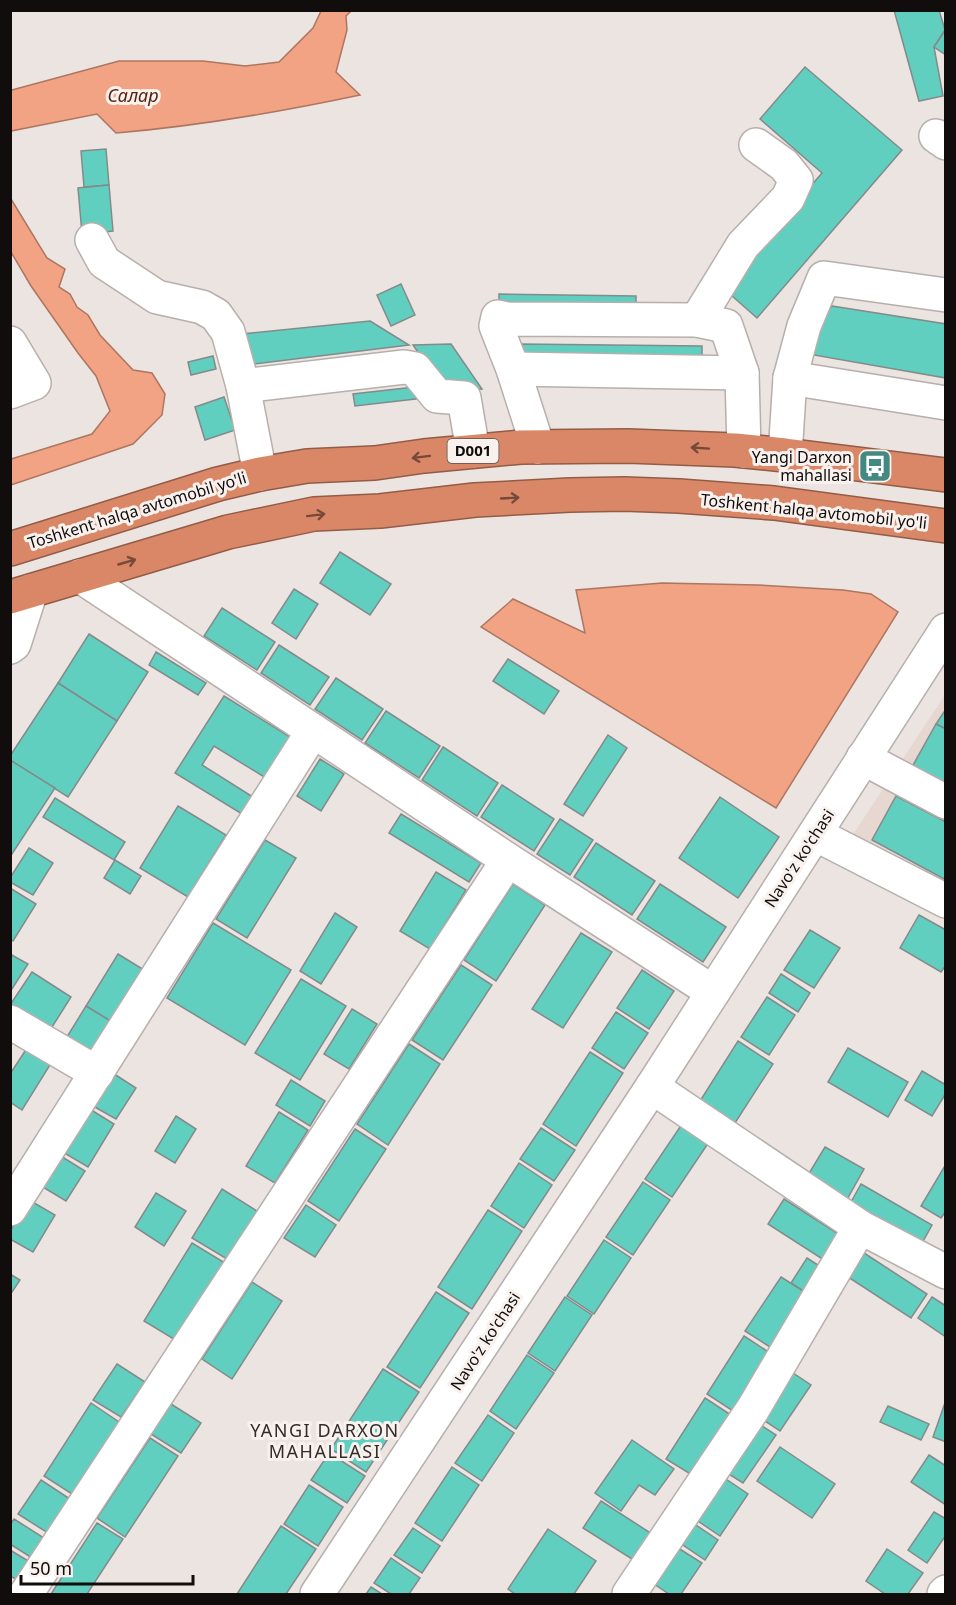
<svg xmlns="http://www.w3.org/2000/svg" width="956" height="1605" font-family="'Noto Sans',sans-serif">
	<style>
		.built { fill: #e7d7d1 }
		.water { fill: #f2a384; stroke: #ae7660; stroke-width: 1.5 }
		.building { fill: #61cfc0; stroke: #838b8a; stroke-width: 1.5 }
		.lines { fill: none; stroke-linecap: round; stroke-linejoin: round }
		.minor-casing { stroke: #b7afac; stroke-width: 36 }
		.highway-casing { stroke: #935c47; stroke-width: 36 }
		.minor { stroke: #fff; stroke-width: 33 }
		.highway { stroke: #da8767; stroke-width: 33 }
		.oneway { stroke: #754a3a }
		.labels { text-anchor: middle; stroke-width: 6; stroke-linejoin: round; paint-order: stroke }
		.shield { fill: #f9f1ee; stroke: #565150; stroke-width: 1.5 }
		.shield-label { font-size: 15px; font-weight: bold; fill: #100d0c }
		.poi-label { font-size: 16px; fill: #100d0c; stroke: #f9f1ee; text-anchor: end }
		.street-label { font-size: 16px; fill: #100d0c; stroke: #f9f1ee }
		.water-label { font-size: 18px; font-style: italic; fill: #55240f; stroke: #f9f1ee }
		.neighbourhood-label { font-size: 18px; letter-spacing: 1.5px; fill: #322c2a; stroke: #f9f1ee }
	</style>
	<rect width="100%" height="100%" fill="#ebe4e1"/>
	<polygon class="built" points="945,695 945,883 852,836"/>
	<g class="water">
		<path d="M321 11H351L346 16 347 30 336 72 360 95C280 112 198 126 116 133L97 114 11 131 10 90H12L119 61H203L245 66 279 62 313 28Z"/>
		<polygon points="11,199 47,258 65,269 59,287 70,294 77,307 88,315 100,335 133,370 152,373 165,394 162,415 133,444 11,485 11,459 92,434 110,411 96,376 78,353 31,286 11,252"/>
		<polygon points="662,583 758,585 843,590 871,594 898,612 776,808 481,627 513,599 585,633 576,590"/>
	</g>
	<g class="building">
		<polygon points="894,10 939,10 945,30 934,47 943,96 919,101"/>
		<polygon points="946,29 946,55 934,47"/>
		<polygon points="805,67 902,150 757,318 723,288 822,173 760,119"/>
		<polygon points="106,149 109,185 84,187 81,151"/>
		<polygon points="109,185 113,231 82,234 78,188"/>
		<polygon points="401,284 415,315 391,326 377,295"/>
		<polygon points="499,294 636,296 636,315 499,313"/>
		<polygon points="832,306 946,324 946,378 808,354 812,330"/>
		<polygon points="370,321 409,345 246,365 242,334"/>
		<polygon points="451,344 482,389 445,391 413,345"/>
		<polygon points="519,344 702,346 702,367 519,365"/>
		<polygon points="213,356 216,369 191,375 188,362"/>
		<polygon points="423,386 424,398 355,406 353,394"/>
		<polygon points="224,397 235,430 205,440 195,407"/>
		<polygon points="340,552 391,584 370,615 320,583"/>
		<polygon points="294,589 318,604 296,639 272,623"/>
		<polygon points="222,608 275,642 257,670 204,636"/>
		<polygon points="89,634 148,672 117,721 58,683"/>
		<polygon points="279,645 329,677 310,705 261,673"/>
		<polygon points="156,652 206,683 198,695 149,665"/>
		<polygon points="508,659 559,691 544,714 493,681"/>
		<polygon points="336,678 383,709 362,740 315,709"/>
		<polygon points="58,683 117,721 68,797 10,760 10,756"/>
		<polygon points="224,696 295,740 269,780 214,746 202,765 253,797 242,814 175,773"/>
		<polygon points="946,709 946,729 936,724"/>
		<polygon points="386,711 440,746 419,778 365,743"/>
		<polygon points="936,724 946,729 946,794 908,774"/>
		<polygon points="608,735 627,748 583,816 564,804"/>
		<polygon points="443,747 498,783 477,816 422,780"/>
		<polygon points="320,759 344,774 321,811 297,796"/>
		<polygon points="10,760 55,788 10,857"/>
		<polygon points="502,785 554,819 534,851 481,817"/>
		<polygon points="896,796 946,822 946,880 872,840"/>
		<polygon points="720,797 779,837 738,898 679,858"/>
		<polygon points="55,798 125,842 114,860 43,817"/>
		<polygon points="178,806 226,835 188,897 140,868"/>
		<polygon points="401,814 481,863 469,882 389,833"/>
		<polygon points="560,819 593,840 570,875 537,854"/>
		<polygon points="265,840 296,858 247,938 216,919"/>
		<polygon points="596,843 655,881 632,915 574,877"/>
		<polygon points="29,848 53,863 33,895 10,882 10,878"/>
		<polygon points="115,860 141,876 130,894 104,878"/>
		<polygon points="436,872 466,890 430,949 400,931"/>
		<polygon points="513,884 545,905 496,981 464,960"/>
		<polygon points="660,884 726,927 703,962 637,919"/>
		<polygon points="10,888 36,904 13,941 10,939"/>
		<polygon points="335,913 357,927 321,984 300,971"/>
		<polygon points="919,915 946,930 946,965 941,972 900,948"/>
		<polygon points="213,923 291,970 245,1045 167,998"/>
		<polygon points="810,930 840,948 814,988 784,970"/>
		<polygon points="581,933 612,952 563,1028 532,1009"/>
		<polygon points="10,954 28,964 10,992"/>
		<polygon points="118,954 149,973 117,1025 86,1006"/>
		<polygon points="461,965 492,985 443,1060 412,1040"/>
		<polygon points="642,970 674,991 649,1029 617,1008"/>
		<polygon points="32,972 71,997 47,1035 10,1012 10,1005"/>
		<polygon points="781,974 810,993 798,1012 769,993"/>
		<polygon points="301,979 346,1006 300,1080 255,1053"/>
		<polygon points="767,997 795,1015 769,1055 741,1037"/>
		<polygon points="86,1006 117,1025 93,1063 62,1045"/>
		<polygon points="352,1009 377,1024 349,1069 324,1054"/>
		<polygon points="616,1012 648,1033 624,1069 592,1048"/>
		<polygon points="738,1041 773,1064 735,1123 700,1101"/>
		<polygon points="409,1044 440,1064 388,1145 357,1124"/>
		<polygon points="29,1045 53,1060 22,1110 10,1102 10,1074"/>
		<polygon points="848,1048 908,1082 888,1117 828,1082"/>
		<polygon points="590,1052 623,1073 576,1146 543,1124"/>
		<polygon points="922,1071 946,1085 946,1093 932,1116 905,1100"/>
		<polygon points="111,1072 136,1088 116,1119 91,1105"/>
		<polygon points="291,1080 325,1101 310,1126 276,1105"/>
		<polygon points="88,1108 114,1124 88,1167 61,1151"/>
		<polygon points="279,1112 308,1130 275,1183 246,1166"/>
		<polygon points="176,1116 196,1129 175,1163 155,1151"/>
		<polygon points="682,1124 709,1142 672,1197 645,1179"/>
		<polygon points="541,1128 575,1150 554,1181 520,1159"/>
		<polygon points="355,1129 386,1149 339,1221 308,1201"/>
		<polygon points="825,1147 864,1169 845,1203 805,1180"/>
		<polygon points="59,1155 85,1171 66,1201 41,1186"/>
		<polygon points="519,1163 552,1185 524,1228 491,1206"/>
		<polygon points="946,1164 946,1211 941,1218 921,1206"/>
		<polygon points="643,1182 670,1200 633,1255 606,1237"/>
		<polygon points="861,1184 932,1225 921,1245 850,1204"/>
		<polygon points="222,1189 257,1211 227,1259 192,1238"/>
		<polygon points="156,1193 186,1211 164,1246 135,1227"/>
		<polygon points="784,1199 843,1237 827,1262 768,1224"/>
		<polygon points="29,1200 55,1215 33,1252 10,1239 10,1231"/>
		<polygon points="306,1205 336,1225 315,1257 284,1238"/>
		<polygon points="488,1210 522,1231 472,1309 438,1287"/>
		<polygon points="604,1240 631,1258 594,1314 567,1296"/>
		<polygon points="192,1243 225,1263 177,1341 144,1321"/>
		<polygon points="864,1253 927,1294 911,1318 848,1277"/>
		<polygon points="807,1258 824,1269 808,1294 791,1283"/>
		<polygon points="10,1274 20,1280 10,1295"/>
		<polygon points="781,1277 808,1294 773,1349 745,1331"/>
		<polygon points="252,1282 282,1301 232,1379 202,1359"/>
		<polygon points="436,1292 469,1313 420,1388 387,1367"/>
		<polygon points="565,1297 592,1315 555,1371 528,1353"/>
		<polygon points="932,1297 946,1306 946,1337 918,1318"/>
		<polygon points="744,1336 770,1353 733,1411 707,1394"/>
		<polygon points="527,1355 554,1373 516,1429 490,1411"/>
		<polygon points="117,1364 145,1382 121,1417 93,1400"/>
		<polygon points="383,1369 419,1392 366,1472 331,1449"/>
		<polygon points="790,1371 811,1385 780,1431 759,1417"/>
		<polygon points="705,1398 731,1415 692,1475 666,1459"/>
		<polygon points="946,1400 946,1442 933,1437"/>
		<polygon points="91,1403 119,1422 72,1494 44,1476"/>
		<polygon points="171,1404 201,1423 181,1453 151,1434"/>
		<polygon points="888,1406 929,1424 921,1440 880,1422"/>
		<polygon points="488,1415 514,1433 482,1481 455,1463"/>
		<polygon points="756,1422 776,1435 743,1483 724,1471"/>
		<polygon points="150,1438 178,1456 125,1537 97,1518"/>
		<polygon points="632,1440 674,1469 655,1495 639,1485 621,1511 595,1493"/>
		<polygon points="780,1447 835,1484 812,1518 757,1481"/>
		<polygon points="329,1453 365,1476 347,1503 311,1480"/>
		<polygon points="929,1455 946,1466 946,1505 911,1482"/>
		<polygon points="452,1467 479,1485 442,1541 415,1523"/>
		<polygon points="720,1475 748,1494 720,1536 692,1517"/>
		<polygon points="41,1480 70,1499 48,1533 18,1514"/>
		<polygon points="309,1485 343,1507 318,1546 284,1524"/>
		<polygon points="601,1501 652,1534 635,1561 583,1528"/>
		<polygon points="934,1512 946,1519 946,1535 927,1563 908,1550"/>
		<polygon points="14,1519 44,1538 32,1558 10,1544 10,1525"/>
		<polygon points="690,1521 718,1540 705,1560 677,1541"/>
		<polygon points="97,1523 123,1539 87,1594 51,1594"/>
		<polygon points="281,1526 316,1549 286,1594 237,1594"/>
		<polygon points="413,1528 440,1546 422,1573 394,1555"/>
		<polygon points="548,1529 596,1561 574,1594 515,1594 508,1589"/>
		<polygon points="675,1546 702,1563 681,1594 669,1594 651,1582"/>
		<polygon points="887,1549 923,1573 908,1594 885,1594 866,1581"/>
		<polygon points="10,1550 30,1562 18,1580 10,1576"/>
		<polygon points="391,1558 420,1578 409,1594 391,1594 374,1583"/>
		<polygon points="371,1587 382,1594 366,1594"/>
	</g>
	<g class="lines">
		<g class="minor-casing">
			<g id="minor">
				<polyline points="936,136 946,143"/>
				<polyline points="92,240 104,262 157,297 202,307 216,315 228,332 243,386 260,474"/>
				<polyline points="697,320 743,245 788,198 796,180 784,165 756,145"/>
				<polyline points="10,343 34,383 10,392"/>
				<polyline points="513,369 742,373"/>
				<polyline points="790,378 946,403"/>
				<polyline points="243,386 404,367 415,369 437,396 464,398 473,451"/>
				<polyline points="538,447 513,369 496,326 498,317 507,319 697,320 726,326 742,373 744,451"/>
				<polyline points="785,455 790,378 804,326 824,278 946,295"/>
				<polyline points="80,576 508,860 713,992"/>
				<polyline points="10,647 14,644 31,591"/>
				<polyline points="863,758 946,802"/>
				<polyline points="815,834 946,901"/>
				<polyline points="10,1022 97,1073"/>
				<polyline points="652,1087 860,1227 946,1272"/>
				<polyline points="10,1209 313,731"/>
				<polyline points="26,1594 508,860"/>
				<polyline points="317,1594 652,1087 946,630"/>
				<polyline points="629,1594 753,1409 860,1227"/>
				<polyline points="944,1594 946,1592"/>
			</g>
		</g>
		<g class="highway-casing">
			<g id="highway">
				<polyline points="10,549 218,484 260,474 307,466 375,463 424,456 521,447 628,446 735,450 785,455 946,475"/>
				<polyline points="10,597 228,532 314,514 380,511 475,500 570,495 624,494 679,496 774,503 946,526"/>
			</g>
		</g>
		<use href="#minor" class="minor"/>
		<use href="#highway" class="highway"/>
	</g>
	<defs><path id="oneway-shaft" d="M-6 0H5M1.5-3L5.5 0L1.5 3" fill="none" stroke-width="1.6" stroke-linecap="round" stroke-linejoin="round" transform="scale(1.5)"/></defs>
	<g class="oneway">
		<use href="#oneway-shaft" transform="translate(700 448) rotate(-176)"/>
		<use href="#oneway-shaft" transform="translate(421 457) rotate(173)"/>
		<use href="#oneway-shaft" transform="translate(510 498) rotate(-3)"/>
		<use href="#oneway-shaft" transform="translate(316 515) rotate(-7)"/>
		<use href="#oneway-shaft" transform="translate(127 562) rotate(-16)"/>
	</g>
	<defs>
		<g id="bus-square" transform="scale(1.725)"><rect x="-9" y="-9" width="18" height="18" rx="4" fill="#448980" stroke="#f9f1ee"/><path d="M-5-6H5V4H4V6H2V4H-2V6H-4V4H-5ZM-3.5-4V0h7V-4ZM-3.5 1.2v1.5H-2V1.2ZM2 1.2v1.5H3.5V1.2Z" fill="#fff"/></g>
	</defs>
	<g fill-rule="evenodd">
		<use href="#bus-square" x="875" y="466"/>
	</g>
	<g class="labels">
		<rect class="shield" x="447.5" y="439" width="51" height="24" rx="4.5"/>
		<g class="shield-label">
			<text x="473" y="456">D001</text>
		</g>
		<g class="poi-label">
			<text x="852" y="463">Yangi Darxon<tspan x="852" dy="18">mahallasi</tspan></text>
		</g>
		<g class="street-label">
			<text transform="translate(137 510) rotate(-17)" y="6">Toshkent halqa avtomobil yo'li</text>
			<text transform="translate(814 511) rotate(6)" y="6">Toshkent halqa avtomobil yo'li</text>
			<text transform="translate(799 858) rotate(-57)" y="6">Navo'z ko'chasi</text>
			<text transform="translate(485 1341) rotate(-57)" y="6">Navo'z ko'chasi</text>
		</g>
		<g class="water-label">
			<text x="133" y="102">Салар</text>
		</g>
		<g class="neighbourhood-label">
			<text x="325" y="1437">YANGI DARXON<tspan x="325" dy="21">MAHALLASI</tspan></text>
		</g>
	</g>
	<rect width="956" height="1605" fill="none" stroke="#100d0c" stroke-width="24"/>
	<path d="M21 1575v9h172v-9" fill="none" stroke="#100d0c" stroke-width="3"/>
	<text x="30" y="1575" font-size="18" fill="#100d0c" stroke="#f9f1ee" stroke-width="4.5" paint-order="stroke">50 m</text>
</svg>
